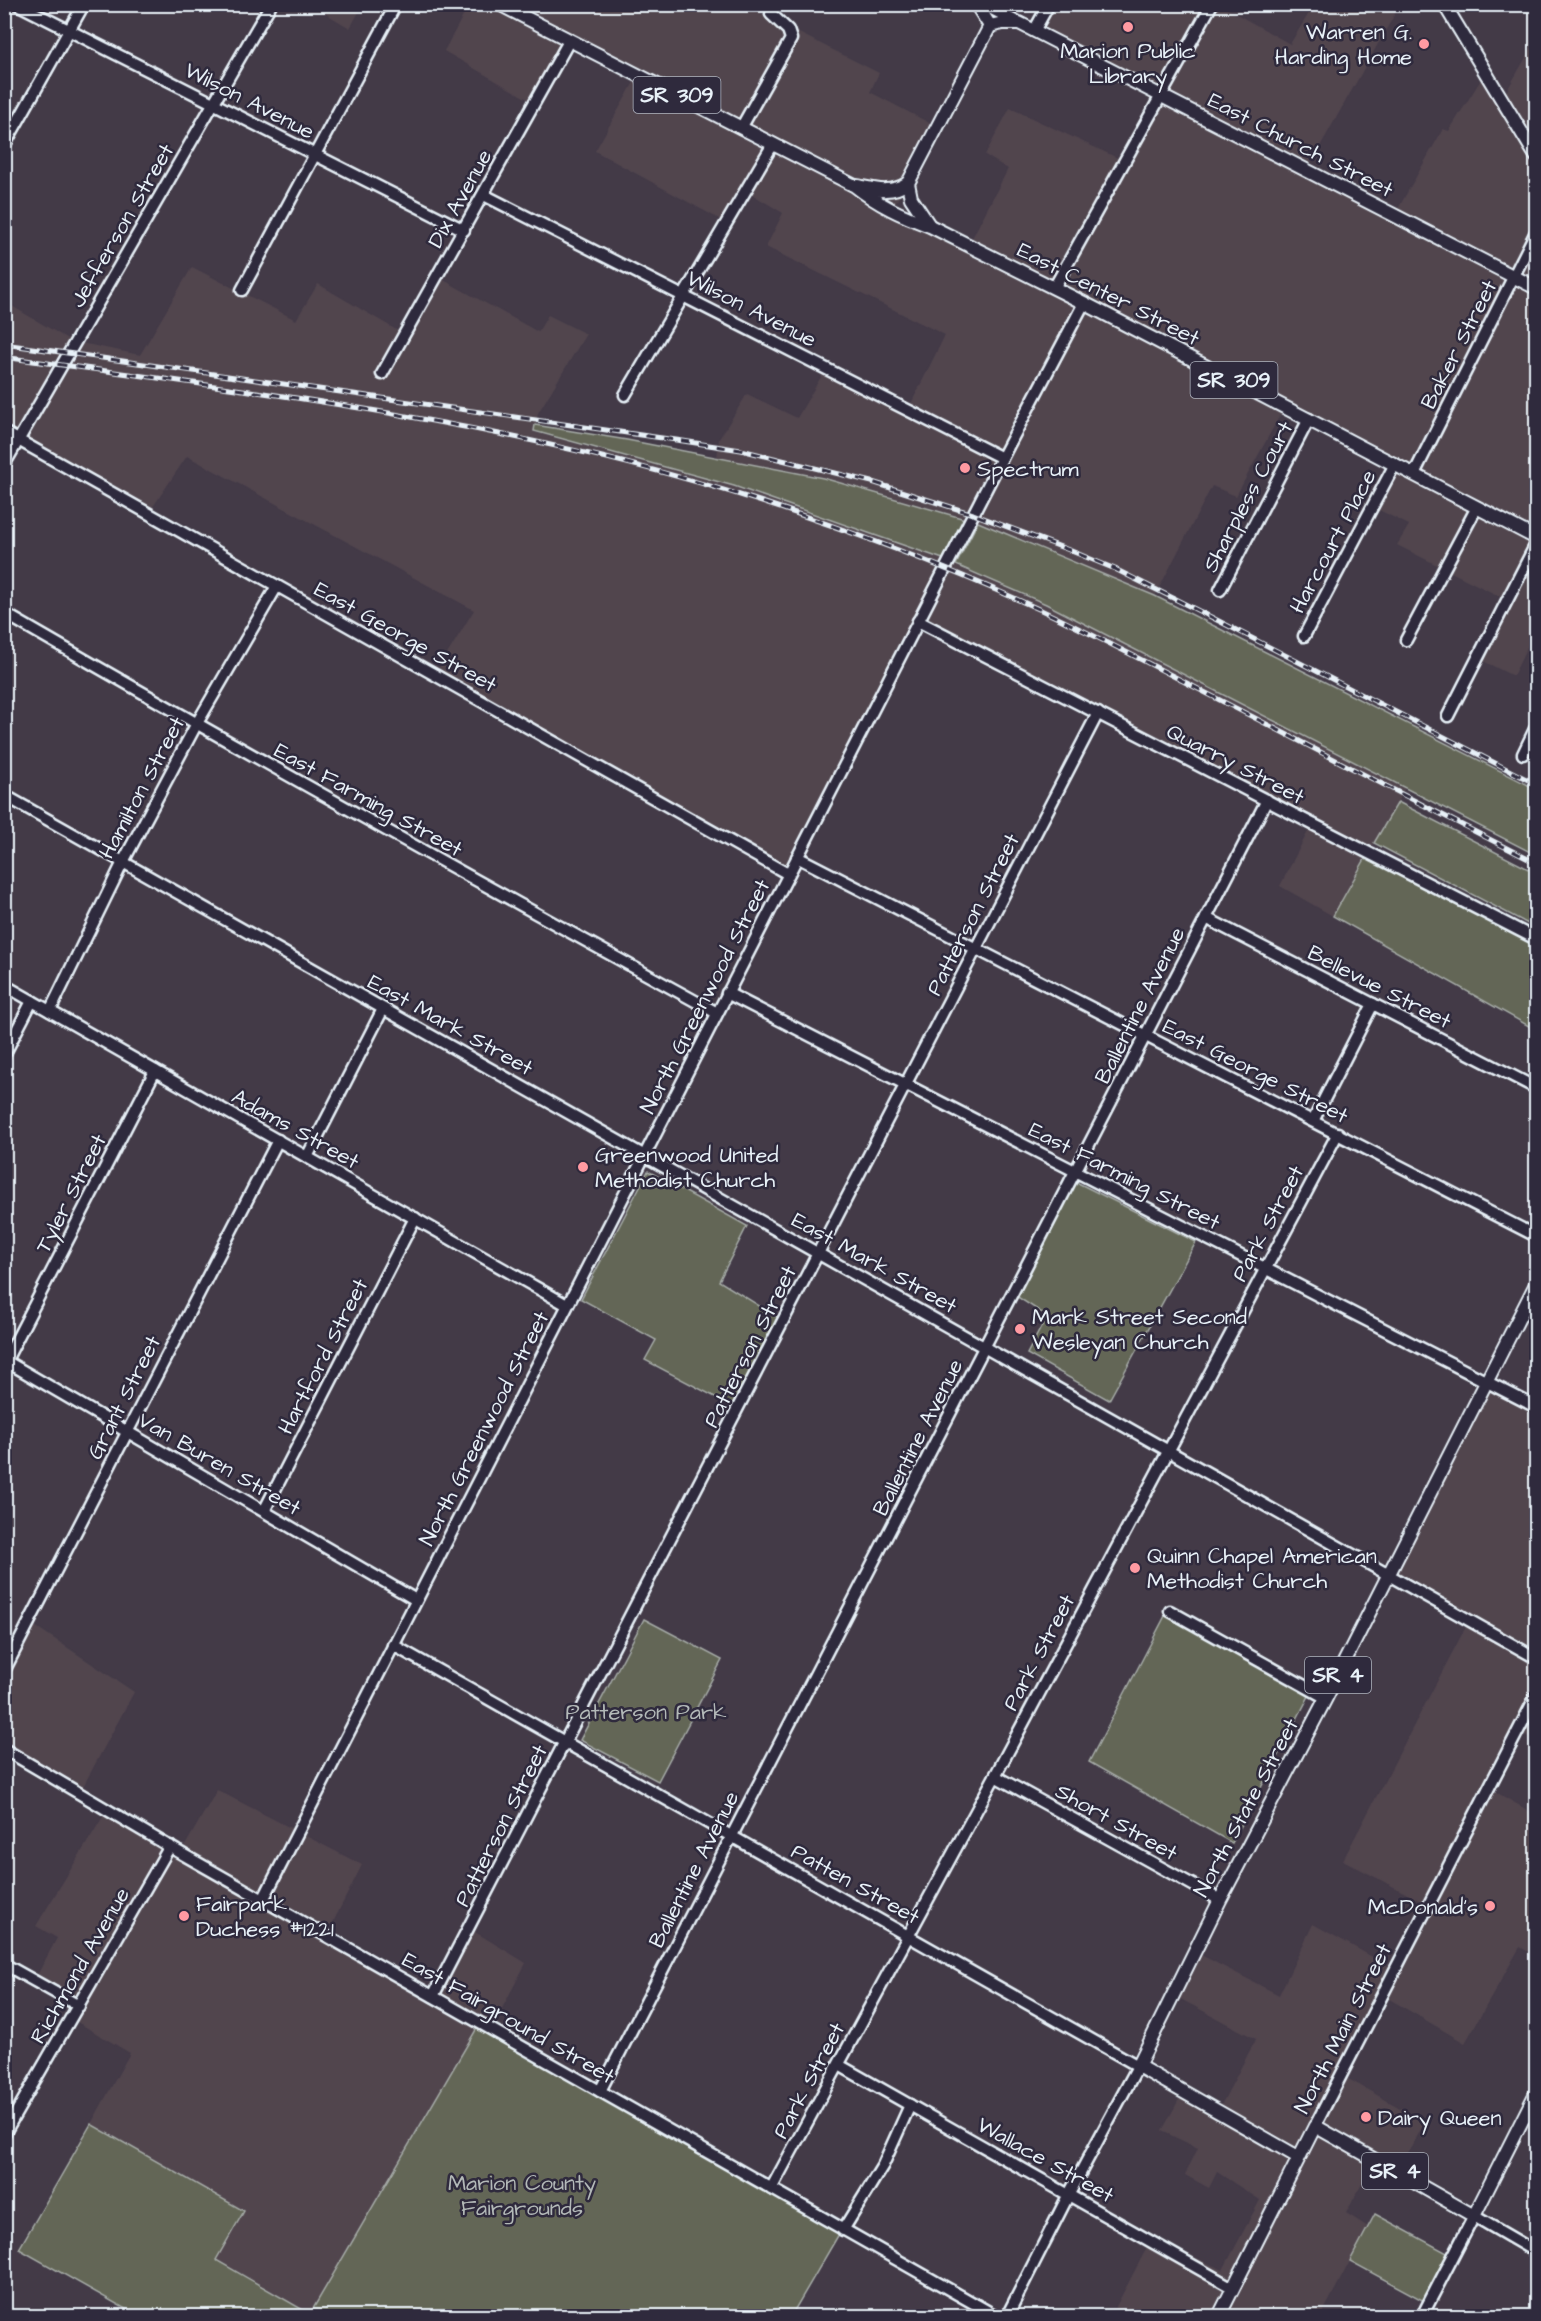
<svg xmlns="http://www.w3.org/2000/svg" width="1541" height="2321" font-family="'Architects Daughter',sans-serif">
	<style>
		.built { fill: #51454e }
		.green { fill: #646657; stroke: #a6aca8; stroke-width: 1.5 }
		.lines { fill: none; stroke-linecap: round; stroke-linejoin: round }
		.minor-casing { stroke: #e8f1f8; stroke-width: 15 }
		.major-casing { stroke: #e8f1f8; stroke-width: 16 }
		.minor { stroke: #2f2a3d; stroke-width: 10 }
		.major { stroke: #2f2a3d; stroke-width: 12 }
		.rail-casing { stroke: #e8f1f8; stroke-width: 5 }
		.rail { stroke: #2f2a3d; stroke-width: 3; stroke-dasharray: 9; stroke-linecap: butt }
		.poi-dot { fill: #ff9aa2; stroke: #2f2a3d; stroke-width: 2 }
		.labels { text-anchor: middle; stroke-width: 5; stroke-linejoin: round; paint-order: stroke }
		.shield { fill: #2f2a3d; stroke: #b0b5c0; stroke-width: 1.5 }
		.shield-label { font-size: 21px; font-weight: bold; fill: #e8f1f8 }
		.poi-label { font-size: 22px; fill: #e8f1f8; stroke: #2f2a3d; text-anchor: start }
		.street-label { font-size: 22px; fill: #e8f1f8; stroke: #2f2a3d }
		.park-label { font-size: 22px; fill: #b3b9b8; stroke: #2f2a3d }
	</style>
	<rect width="100%" height="100%" fill="#433a47"/>
	<filter id="ink" filterUnits="userSpaceOnUse"><feTurbulence type="fractalNoise" baseFrequency=".0167" numOctaves="2"/><feDisplacementMap in="SourceGraphic" scale="12" xChannelSelector="R" yChannelSelector="G"/><feConvolveMatrix kernelMatrix="1 2 1 2 8 2 1 2 1" color-interpolation-filters="sRGB"/></filter>
	<g filter="url(#ink)">
		<g class="built">
			<polygon points="311,5 363,5 350,28"/>
			<polygon points="469,5 743,5 879,73 870,92 939,128 895,204 970,242 1008,169 985,155 1010,108 1124,161 1160,96 1036,30 1050,5 1220,5 1290,44 1314,5 1400,5 1306,171 1394,216 1443,129 1449,131 1485,73 1502,99 1536,40 1536,629 1513,676 1477,658 1507,600 1397,545 1409,525 1371,506 1395,460 1286,404 1236,496 1212,486 1155,596 978,522 823,478 717,458 719,439 747,394 797,418 825,370 906,414 945,335 766,247 783,213 750,193 732,226 595,151 637,77 570,43 536,104 444,51"/>
			<polygon points="192,267 296,320 318,284 405,335 440,278 538,332 548,315 586,334 538,413 534,432 734,486 931,554 1046,604 1405,788 1333,916 1280,886 1315,818 920,620 788,876 434,676 474,610 187,456 148,514 19,442 5,466 5,302 71,341 140,355"/>
			<polygon points="1485,1381 1536,1407 1536,1741 1516,1730 1485,1786 1536,1815 1536,1956 1520,1947 1465,2043 1384,1996 1343,2076 1425,2122 1396,2175 1374,2162 1346,2213 1368,2227 1321,2316 1236,2316 1222,2309 1217,2316 1111,2316 1152,2238 1223,2270 1260,2200 1217,2172 1209,2188 1185,2175 1198,2148 1162,2131 1184,2090 1218,2111 1256,2039 1173,1995 1193,1951 1279,1995 1313,1924 1394,1969 1428,1905 1343,1860 1469,1621 1389,1574"/>
			<polygon points="29,1622 134,1692 79,1794 5,1749 4,1672"/>
			<polygon points="217,1790 362,1865 327,1934 435,1995 470,1929 526,1963 488,2035 476,2029 310,2314 215,2260 244,2211 91,2124 130,2053 72,2019 64,2000 34,1981 57,1938 36,1926 109,1807 182,1851"/>
		</g>
		<g class="green">
			<polygon points="535,425 627,440 823,478 965,519 943,559 734,486 534,431"/>
			<polygon points="978,522 1155,596 1536,789 1536,855 1046,604 956,565"/>
			<polygon points="1398,802 1536,873 1536,928 1374,843"/>
			<polygon points="1369,852 1536,941 1536,1030 1333,916"/>
			<polygon points="648,1171 747,1226 719,1281 779,1318 734,1407 645,1360 656,1340 581,1299"/>
			<polygon points="1074,1181 1196,1242 1109,1400 1027,1354 1047,1316 1016,1296"/>
			<polygon points="1166,1614 1310,1694 1232,1843 1089,1762"/>
			<polygon points="644,1619 722,1660 658,1781 580,1740"/>
			<polygon points="477,2028 839,2234 791,2316 138,2316 19,2249 91,2124 244,2211 216,2260 310,2314"/>
			<polygon points="1375,2214 1449,2254 1424,2301 1350,2261"/>
		</g>
		<g class="lines">
			<g class="minor-casing">
				<g id="minor">
					<polyline points="17,4 464,230"/>
					<polyline points="982,4 1019,23"/>
					<polyline points="1034,31 1049,4"/>
					<polyline points="741,128 791,39 788,30 771,14"/>
					<polyline points="4,146 84,4"/>
					<polyline points="484,195 1002,458"/>
					<polyline points="1054,288 1212,4"/>
					<polyline points="242,290 396,4"/>
					<polyline points="382,374 569,41"/>
					<polyline points="625,395 773,144"/>
					<polyline points="4,432 788,874"/>
					<polyline points="4,465 271,4"/>
					<polyline points="1414,474 1536,232"/>
					<polyline points="1220,590 1309,419"/>
					<path d="M4 613C240 750 478 882 717 1013"/>
					<polyline points="918,621 1536,939"/>
					<polyline points="1304,636 1395,464"/>
					<polyline points="1406,640 1477,507"/>
					<polyline points="1448,716 1536,544"/>
					<polyline points="1523,754 1536,727"/>
					<polyline points="4,795 1536,1658"/>
					<polyline points="797,857 1536,1236"/>
					<polyline points="1206,918 1536,1088"/>
					<polyline points="4,985 567,1305"/>
					<polyline points="727,993 1536,1407"/>
					<polyline points="50,1011 123,862 196,725 277,586"/>
					<polyline points="4,1055 32,1001"/>
					<polyline points="1313,1121 1373,1004"/>
					<polyline points="307,1157 383,1009"/>
					<polyline points="4,1360 416,1600"/>
					<polyline points="4,1364 155,1071"/>
					<polyline points="264,1511 415,1218"/>
					<polyline points="1170,1611 1326,1698"/>
					<polyline points="393,1645 1138,2066 1069,2194 1007,2316"/>
					<polyline points="4,1671 278,1140"/>
					<polyline points="4,1749 184,1855 996,2316"/>
					<polyline points="995,1776 1220,1900"/>
					<polyline points="263,1900 1002,458 1084,303"/>
					<polyline points="4,1964 79,2006"/>
					<polyline points="433,1996 1098,713"/>
					<polyline points="839,2065 1233,2288"/>
					<polyline points="600,2091 1267,800"/>
					<polyline points="1315,2126 1536,1696"/>
					<polyline points="4,2134 170,1846"/>
					<polyline points="771,2189 995,1776 1338,1133"/>
					<polyline points="843,2230 883,2165 910,2105"/>
					<polyline points="4,2315 6,2316"/>
					<polyline points="1422,2316 1474,2216 1536,2252"/>
				</g>
			</g>
			<g class="major-casing">
				<g id="major">
					<path d="M499 4 855 186C879 205 900 215 930 226L1084 303 1536 538"/>
					<polyline points="976,4 990,26"/>
					<polyline points="1444,4 1536,156"/>
					<path d="M857 186C877 190 891 194 908 183"/>
					<polyline points="929,225 911,198 908,183 990,26 1003,23 1019,23 1536,288"/>
					<polyline points="1298,2157 1138,2066 1220,1900 1326,1698 1536,1284"/>
					<polyline points="1219,2316 1315,2126 1474,2216 1536,2093"/>
				</g>
			</g>
			<use href="#minor" class="minor"/>
			<use href="#major" class="major"/>
			<g class="rail-casing">
				<g id="rail">
					<polyline points="4,344 683,441 741,450 872,482 973,514 1069,550 1115,569 1211,617 1536,784"/>
					<path d="M4 357C258 392 515 422 759 501 855 532 949 568 1041 610 1113 644 1182 681 1253 717 1347 766 1442 815 1536 863"/>
				</g>
			</g>
			<use href="#rail" class="rail"/>
		</g>
	</g>
	<g class="poi-dot">
		<circle cx="1128" cy="27" r="6"/>
		<circle cx="1424" cy="44" r="6"/>
		<circle cx="965" cy="468" r="6"/>
		<circle cx="583" cy="1167" r="6"/>
		<circle cx="1020" cy="1329" r="6"/>
		<circle cx="1135" cy="1568" r="6"/>
		<circle cx="1490" cy="1906" r="6"/>
		<circle cx="184" cy="1916" r="6"/>
		<circle cx="1366" cy="2117" r="6"/>
	</g>
	<g class="labels">
		<g class="shield">
			<rect x="633.5" y="77" width="87" height="36" rx="4.5"/>
			<rect x="1190.5" y="362" width="87" height="36" rx="4.5"/>
			<rect x="1305" y="1657" width="66" height="36" rx="4.5"/>
			<rect x="1362" y="2153" width="66" height="36" rx="4.5"/>
		</g>
		<g class="shield-label">
			<text x="677" y="102">SR 309</text>
			<text x="1234" y="387">SR 309</text>
			<text x="1338" y="1682">SR 4</text>
			<text x="1395" y="2178">SR 4</text>
		</g>
		<g class="poi-label">
			<text x="1412" y="39" text-anchor="end">Warren G.<tspan x="1412" dy="25">Harding Home</tspan></text>
			<text x="1128" y="58" text-anchor="middle">Marion Public<tspan x="1128" dy="25">Library</tspan></text>
			<text x="977" y="476">Spectrum</text>
			<text x="595" y="1162">Greenwood United<tspan x="595" dy="25">Methodist Church</tspan></text>
			<text x="1032" y="1324">Mark Street Second<tspan x="1032" dy="25">Wesleyan Church</tspan></text>
			<text x="1147" y="1563">Quinn Chapel American<tspan x="1147" dy="25">Methodist Church</tspan></text>
			<text x="196" y="1911">Fairpark<tspan x="196" dy="25">Duchess #1221</tspan></text>
			<text x="1478" y="1914" text-anchor="end">McDonald's</text>
			<text x="1378" y="2125">Dairy Queen</text>
		</g>
		<g class="street-label">
			<text transform="translate(250 100) rotate(27)" y="8">Wilson Avenue</text>
			<text transform="translate(1301 144) rotate(27)" y="8">East Church Street</text>
			<text transform="translate(459 198) rotate(-61)" y="8">Dix Avenue</text>
			<text transform="translate(121 225) rotate(-60)" y="8">Jefferson Street</text>
			<text transform="translate(1109 293) rotate(27)" y="8">East Center Street</text>
			<text transform="translate(752 308) rotate(27)" y="8">Wilson Avenue</text>
			<text transform="translate(1458 344) rotate(-63)" y="8">Baker Street</text>
			<text transform="translate(1247 496) rotate(-62)" y="8">Sharpless Court</text>
			<text transform="translate(1332 541) rotate(-62)" y="8">Harcourt Place</text>
			<text transform="translate(406 636) rotate(29)" y="8">East George Street</text>
			<text transform="translate(1236 763) rotate(27)" y="8">Quarry Street</text>
			<text transform="translate(141 787) rotate(-62)" y="8">Hamilton Street</text>
			<text transform="translate(369 799) rotate(29)" y="8">East Farming Street</text>
			<text transform="translate(972 914) rotate(-63)" y="8">Patterson Street</text>
			<text transform="translate(1380 986) rotate(27)" y="8">Bellevue Street</text>
			<text transform="translate(704 996) rotate(-63)" y="8">North Greenwood Street</text>
			<text transform="translate(1139 1005) rotate(-63)" y="8">Ballentine Avenue</text>
			<text transform="translate(451 1024) rotate(29)" y="8">East Mark Street</text>
			<text transform="translate(1256 1070) rotate(27)" y="8">East George Street</text>
			<text transform="translate(296 1128) rotate(29)" y="8">Adams Street</text>
			<text transform="translate(1125 1175) rotate(27)" y="8">East Farming Street</text>
			<text transform="translate(70 1193) rotate(-63)" y="8">Tyler Street</text>
			<text transform="translate(1267 1223) rotate(-62)" y="8">Park Street</text>
			<text transform="translate(875 1262) rotate(29)" y="8">East Mark Street</text>
			<text transform="translate(749 1346) rotate(-63)" y="8">Patterson Street</text>
			<text transform="translate(322 1356) rotate(-63)" y="8">Hartford Street</text>
			<text transform="translate(123 1397) rotate(-63)" y="8">Grant Street</text>
			<text transform="translate(483 1428) rotate(-63)" y="8">North Greenwood Street</text>
			<text transform="translate(917 1437) rotate(-63)" y="8">Ballentine Avenue</text>
			<text transform="translate(220 1463) rotate(30)" y="8">Van Buren Street</text>
			<text transform="translate(1038 1652) rotate(-62)" y="8">Park Street</text>
			<text transform="translate(1245 1807) rotate(-62)" y="8">North State Street</text>
			<text transform="translate(1117 1821) rotate(29)" y="8">Short Street</text>
			<text transform="translate(500 1825) rotate(-63)" y="8">Patterson Street</text>
			<text transform="translate(693 1869) rotate(-63)" y="8">Ballentine Avenue</text>
			<text transform="translate(856 1883) rotate(29)" y="8">Patten Street</text>
			<text transform="translate(79 1965) rotate(-60)" y="8">Richmond Avenue</text>
			<text transform="translate(509 2017) rotate(30)" y="8">East Fairground Street</text>
			<text transform="translate(1342 2028) rotate(-63)" y="8">North Main Street</text>
			<text transform="translate(808 2080) rotate(-62)" y="8">Park Street</text>
			<text transform="translate(1046 2159) rotate(29)" y="8">Wallace Street</text>
		</g>
		<g class="park-label">
			<text x="646" y="1719">Patterson Park</text>
			<text x="522" y="2190">Marion County<tspan x="522" dy="25">Fairgrounds</tspan></text>
		</g>
	</g>
	<rect width="1541" height="2321" fill="none" stroke="#2f2a3d" stroke-width="24"/>
	<rect x="12" y="12" width="1517" height="2297" fill="none" stroke="#e8f1f8" stroke-width="2" filter="url(#ink)"/>
</svg>
